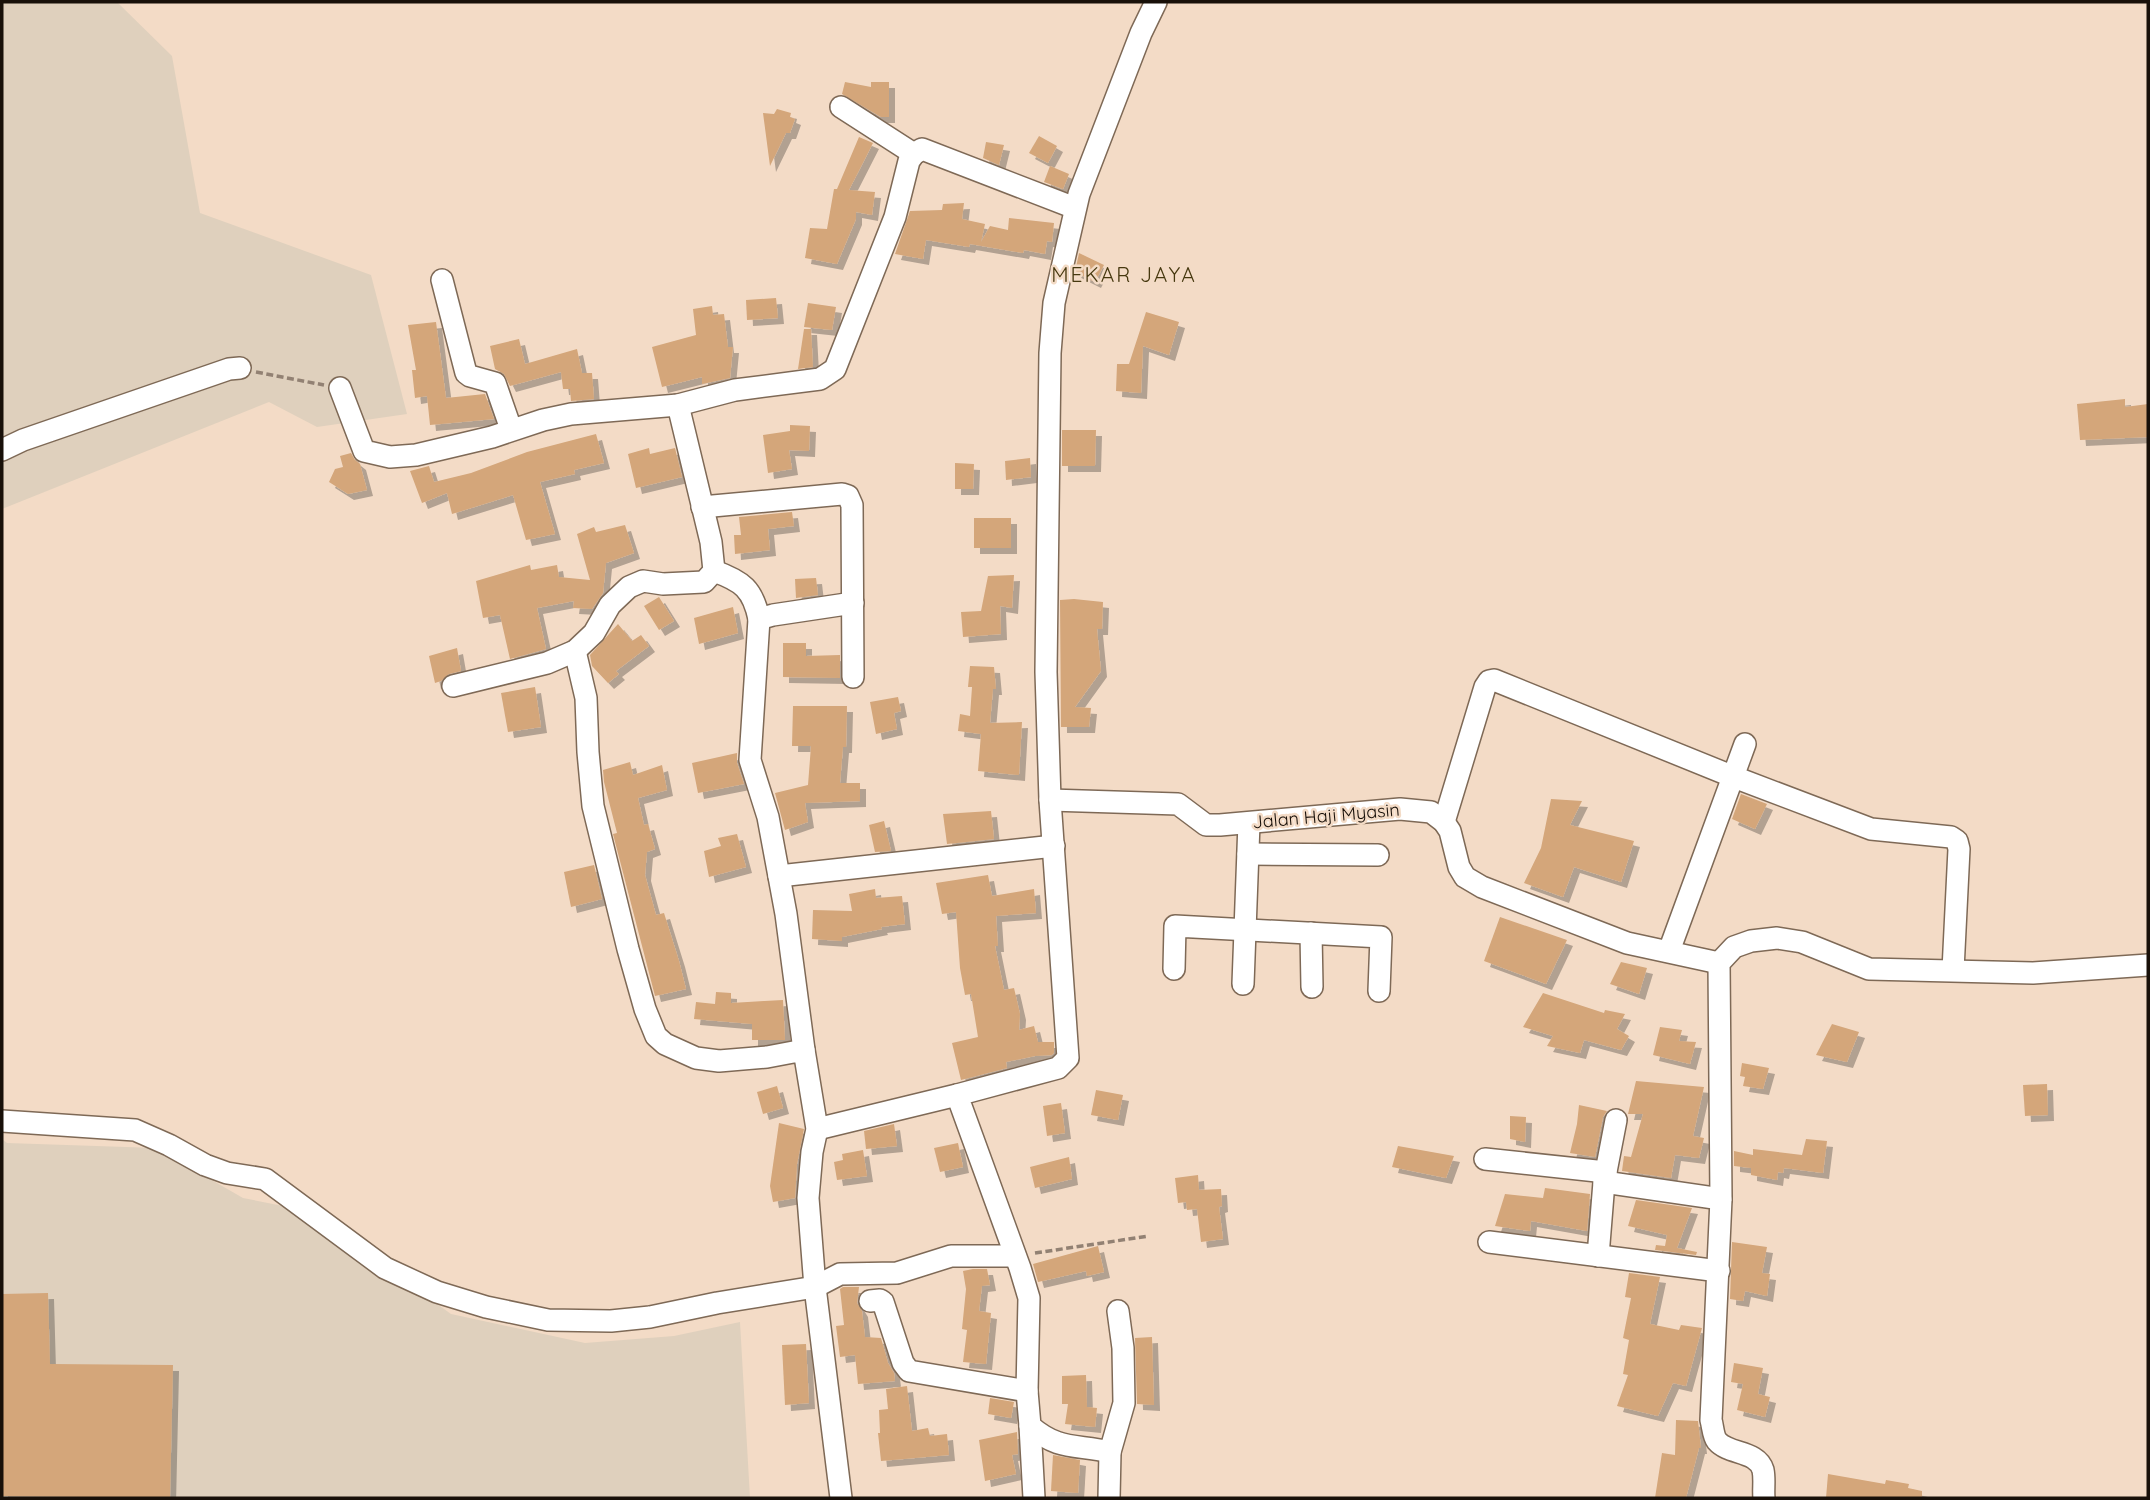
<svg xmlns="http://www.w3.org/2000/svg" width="2150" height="1500" font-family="Quicksand,sans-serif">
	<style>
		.industrial { fill: #dfd0bd }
		.building { fill: #d4a67a; filter: url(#shadow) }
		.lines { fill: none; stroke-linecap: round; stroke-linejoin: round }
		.minor-casing { stroke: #7e6956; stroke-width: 24 }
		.path { stroke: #928173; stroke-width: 3.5; stroke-dasharray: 7 3.5; stroke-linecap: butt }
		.minor { stroke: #fff; stroke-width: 21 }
		.labels { text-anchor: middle; stroke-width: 5; stroke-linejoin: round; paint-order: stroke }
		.street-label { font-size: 18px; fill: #181009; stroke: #f3dbc6 }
		.quarter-label { font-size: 21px; letter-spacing: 2px; fill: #46380f; stroke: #f3dbc6 }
	</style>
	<defs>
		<filter id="shadow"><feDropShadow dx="6" dy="6" stdDeviation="0" flood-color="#0004"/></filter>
	</defs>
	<rect width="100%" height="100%" fill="#f3dbc6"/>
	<g class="industrial">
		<polygon points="2,2 117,2 172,56 200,213 371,275 407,414 317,427 269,402 2,509"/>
		<polygon points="2,1139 7,1143 156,1148 243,1198 308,1211 451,1314 585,1343 674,1336 740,1322 750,1498 2,1498"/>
	</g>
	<g class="building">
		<polygon points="845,82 871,87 871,82 889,82 889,117 881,117 842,94"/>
		<polygon points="777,109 791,113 790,117 795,119 790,133 786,133 770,166 763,113 774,114"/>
		<polygon points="1039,136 1057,146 1048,163 1029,153"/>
		<polygon points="859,137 873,143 849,190 875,192 872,215 856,212 856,219 837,264 805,258 810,228 827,229 834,189 837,189"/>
		<polygon points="986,142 1004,145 999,165 983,158"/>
		<polygon points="1050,166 1069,174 1063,189 1044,182"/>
		<polygon points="964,203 962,219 985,224 981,242 990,226 1008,230 1009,218 1054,223 1052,242 1047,241 1045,254 1024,250 1023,253 970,244 969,247 926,240 923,259 895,254 910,211 942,210 943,204"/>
		<polygon points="1079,253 1104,265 1095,282 1075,272"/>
		<polygon points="776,298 778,318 747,320 746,300"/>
		<polygon points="808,303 836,307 832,330 804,327"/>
		<polygon points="712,306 713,315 724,314 728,347 733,347 730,378 702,384 702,377 662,387 652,347 696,335 693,309"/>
		<polygon points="1146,312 1179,322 1169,355 1143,346 1141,393 1116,391 1117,364 1129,364"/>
		<polygon points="436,322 446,398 485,394 494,419 430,425 427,396 415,398 412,370 416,370 408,325"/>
		<polygon points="804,329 811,329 813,367 798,369"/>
		<polygon points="519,339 525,364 577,349 582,373 592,373 594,399 571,401 570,389 563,389 561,372 510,386 504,374 495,369 490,346"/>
		<polygon points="2125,399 2125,407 2148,404 2148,437 2080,440 2077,404"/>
		<polygon points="790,425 810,426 809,451 789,450 792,469 768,473 763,435 790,431"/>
		<polygon points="1062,430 1096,430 1095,466 1062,466"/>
		<polygon points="596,434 604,463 574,470 575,474 540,482 555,534 526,540 513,495 452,514 447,493 422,503 410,471 429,466 434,482 471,473 527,452"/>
		<polygon points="649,448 650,454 675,448 682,477 636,488 628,454"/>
		<polygon points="351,453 355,460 360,464 367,490 348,494 329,482 335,469 343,467 340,456"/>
		<polygon points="1030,458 1031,477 1006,480 1005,461"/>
		<polygon points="955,463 974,464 973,489 955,489"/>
		<polygon points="792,512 794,526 768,529 770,550 735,554 734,535 741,535 739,517"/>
		<rect x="974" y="518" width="37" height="30"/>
		<polygon points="625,525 634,553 606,563 603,593 592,609 573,608 574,601 537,608 546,649 510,659 500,615 483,618 476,581 530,565 531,570 557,565 559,577 590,580 577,534 594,527 596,532"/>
		<polygon points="1014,575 1012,608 1000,606 1001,634 963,637 961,612 981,611 988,576"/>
		<polygon points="816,578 818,595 796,598 795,579"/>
		<polygon points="659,597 674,621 659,630 644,606"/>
		<polygon points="1074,599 1103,602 1102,629 1097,629 1101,671 1075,707 1091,708 1089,727 1061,727 1060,600"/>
		<polygon points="733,607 738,633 699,644 694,618"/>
		<polygon points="618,624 632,641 641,635 649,646 616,671 619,674 608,683 592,666 590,655"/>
		<polygon points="783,643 806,643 806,656 840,655 840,678 783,677"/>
		<polygon points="457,648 461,671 449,674 441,681 435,683 429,656"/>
		<polygon points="970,666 994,667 996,689 993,689 990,723 1022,722 1019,775 978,771 981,734 958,731 960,714 970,716 972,687 968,687"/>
		<polygon points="535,687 541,727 508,732 501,693"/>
		<polygon points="898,697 901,711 894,713 897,729 876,734 870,702"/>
		<polygon points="793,706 847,706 846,747 843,747 840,783 860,783 860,801 805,803 808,822 785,830 775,793 808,785 811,746 792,746"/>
		<polygon points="737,753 737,763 744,784 698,793 692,763"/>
		<polygon points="630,762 633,775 662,765 667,790 638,798 644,825 648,824 655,849 647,852 645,875 656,915 664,913 679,961 686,989 655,996 613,834 617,833 604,782 603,770"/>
		<polygon points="1741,794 1767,804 1755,829 1732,819"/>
		<polygon points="1551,799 1582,801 1570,825 1634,841 1621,882 1574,867 1563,897 1524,883 1541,848"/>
		<polygon points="991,811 994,839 947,844 943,814"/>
		<polygon points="884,821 891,851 875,852 869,825"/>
		<polygon points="737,834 746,867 709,877 704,851 721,846 718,838"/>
		<polygon points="594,865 602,899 571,907 564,872"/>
		<polygon points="988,875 992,896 1034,889 1036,913 996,916 998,946 995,946 1004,990 1014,988 1020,1014 1019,1030 1034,1026 1038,1042 1054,1042 1054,1053 1052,1055 1035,1056 1006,1062 1007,1068 961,1080 952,1043 978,1037 971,994 965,995 960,968 956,912 942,914 936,883"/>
		<polygon points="875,889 876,898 902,896 905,924 881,927 882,929 842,937 842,941 812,939 813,910 852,911 849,894"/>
		<polygon points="1500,917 1567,940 1546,984 1484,961"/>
		<polygon points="1621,962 1647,968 1639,994 1610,984"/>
		<polygon points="716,992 731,993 731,1003 783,1000 785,1040 752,1040 752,1024 694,1019 696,1002 715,1004"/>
		<polygon points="1543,993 1604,1013 1605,1010 1625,1014 1617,1029 1629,1036 1621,1050 1584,1040 1580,1053 1547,1046 1553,1036 1523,1027"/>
		<polygon points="1832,1024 1859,1032 1847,1062 1816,1055"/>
		<polygon points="1660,1027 1682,1030 1679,1041 1696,1042 1690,1064 1653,1055"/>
		<polygon points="1742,1063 1769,1068 1763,1089 1743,1086 1745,1077 1740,1076"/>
		<polygon points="1636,1081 1704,1087 1693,1136 1704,1138 1699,1158 1675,1155 1671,1178 1622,1171 1624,1156 1631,1157 1643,1114 1628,1114"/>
		<polygon points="2047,1084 2048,1115 2025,1116 2023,1085"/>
		<polygon points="777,1086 783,1108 763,1114 757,1092"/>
		<polygon points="1096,1090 1123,1095 1118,1120 1091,1115"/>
		<polygon points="1061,1103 1065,1133 1047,1136 1043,1106"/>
		<polygon points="1579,1105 1607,1111 1603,1117 1595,1157 1570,1153 1577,1124"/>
		<polygon points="1510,1116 1526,1117 1525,1142 1510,1139"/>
		<polygon points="779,1123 804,1129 797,1164 795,1198 773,1202 770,1186"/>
		<polygon points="894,1124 897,1146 866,1149 864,1131"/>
		<polygon points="1806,1139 1827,1141 1823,1173 1784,1168 1783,1173 1778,1172 1777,1180 1751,1175 1751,1168 1734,1166 1734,1151 1753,1155 1753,1149 1802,1155"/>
		<polygon points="958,1143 963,1167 940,1172 934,1148"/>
		<polygon points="1398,1146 1454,1156 1446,1178 1392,1167"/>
		<polygon points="863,1150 867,1176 837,1180 834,1162 843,1160 842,1154"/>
		<polygon points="1069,1157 1072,1179 1035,1188 1030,1167"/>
		<polygon points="1198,1175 1199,1190 1221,1189 1222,1206 1219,1207 1223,1239 1201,1242 1197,1209 1187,1210 1186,1202 1178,1203 1175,1178"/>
		<polygon points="1545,1188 1590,1194 1587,1231 1531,1221 1530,1231 1495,1226 1505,1194 1543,1198"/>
		<polygon points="1636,1200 1692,1208 1677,1248 1697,1252 1696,1255 1655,1250 1656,1245 1665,1246 1667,1235 1628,1226"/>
		<polygon points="1732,1242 1767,1247 1762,1273 1770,1274 1767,1296 1745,1291 1743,1301 1730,1299"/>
		<polygon points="1098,1246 1104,1272 1087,1276 1086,1271 1038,1282 1033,1264"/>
		<polygon points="973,1269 987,1269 990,1285 982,1286 979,1311 991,1313 986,1364 963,1362 967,1330 962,1329 966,1289 963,1271"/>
		<polygon points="1629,1273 1660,1277 1650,1324 1679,1330 1681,1325 1702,1328 1686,1386 1673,1383 1658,1416 1617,1406 1628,1375 1623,1374 1629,1340 1623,1338 1631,1298 1625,1297"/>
		<polygon points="843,1287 859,1287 857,1303 862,1311 865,1337 881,1338 888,1363 894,1373 895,1381 858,1384 855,1355 840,1357 836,1326 844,1325 840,1289"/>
		<polygon points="48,1293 50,1364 173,1365 170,1498 2,1496 2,1294"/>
		<polygon points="1152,1337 1154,1405 1137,1404 1135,1338"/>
		<polygon points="806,1344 809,1403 785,1405 782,1345"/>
		<polygon points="1734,1363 1763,1368 1758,1394 1770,1397 1765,1417 1737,1410 1743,1384 1731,1382"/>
		<polygon points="1086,1375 1087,1407 1097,1408 1095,1427 1065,1424 1068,1404 1062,1404 1062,1376"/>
		<polygon points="907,1386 912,1431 928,1428 930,1436 947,1434 949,1455 881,1461 878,1433 880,1433 879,1410 888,1409 886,1389"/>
		<polygon points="990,1398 1014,1402 1011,1418 988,1414"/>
		<polygon points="1676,1420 1698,1421 1701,1448 1699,1448 1686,1498 1655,1498 1662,1453 1675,1455"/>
		<polygon points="1017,1432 1018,1454 1012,1455 1016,1474 985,1481 979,1440"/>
		<polygon points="1053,1455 1080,1460 1078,1493 1051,1491"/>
		<polygon points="1828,1474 1885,1484 1886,1480 1909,1484 1908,1488 1922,1491 1922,1498 1826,1498"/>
	</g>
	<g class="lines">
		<g class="minor-casing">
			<g id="minor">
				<polyline points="841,107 914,154"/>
				<polyline points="442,280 466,373 470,376 495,383 511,429"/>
				<polyline points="340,388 364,451 390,457 416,455 492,437 543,420 571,414 678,405 735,390 820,379 835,369 895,217 909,161 914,154 922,149 1075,208"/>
				<polyline points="2,450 23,440 229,369 240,368"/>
				<polyline points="702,507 842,494 848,496 852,505 853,677"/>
				<path d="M714 571C742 581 753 589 759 619"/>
				<polyline points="575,651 586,698 588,752 593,806 628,949 645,1009 656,1036 665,1044 696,1058 719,1061 767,1057 804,1050 817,1129 812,1152 808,1198 815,1287 841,1498"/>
				<polyline points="453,686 547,663 575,651 594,633 610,605 629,587 643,581 663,584 704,582 714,571 711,542 678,405"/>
				<polyline points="1050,800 1178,804 1206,825 1220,825 1400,809 1431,812 1444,822 1450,831 1459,867 1465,877 1482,887 1627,943 1719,963"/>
				<polyline points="1444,822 1485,687 1489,681 1494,680 1734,777 1871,829 1951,837 1957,841 1959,849 1953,970"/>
				<polyline points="1248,854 1378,855"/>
				<polyline points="779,876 1054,846"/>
				<polyline points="1311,933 1312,987"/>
				<polyline points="1669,951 1745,744"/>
				<polyline points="1174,969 1175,926 1381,937 1379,991"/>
				<polyline points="1243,984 1249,823"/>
				<polyline points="804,1050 786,914 768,817 750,760 759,619 773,615 853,603"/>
				<polyline points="2,1121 135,1130 169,1145 205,1165 227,1173 265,1179 385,1268 437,1292 486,1307 548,1320 611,1321 650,1317 717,1303 815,1287 840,1274 897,1273 951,1256 1015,1256"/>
				<polyline points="817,1129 957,1095"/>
				<polyline points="1485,1159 1606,1172"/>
				<polyline points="1604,1182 1721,1199"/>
				<polyline points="1489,1242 1719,1271"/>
				<polyline points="1598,1256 1604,1182 1616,1120"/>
				<polyline points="870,1301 880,1300 883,1302 903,1363 909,1371 1027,1391"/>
				<polyline points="1030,1426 1034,1498"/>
				<path d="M1110 1452C1076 1444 1059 1451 1030 1426L1027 1391 1029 1298 1020 1268 957 1095 1058 1068 1068 1058 1050 800 1046 672 1050 353 1054 303 1079 194 1141 33 1156 2"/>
				<polyline points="1109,1498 1110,1452 1124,1403 1123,1348 1118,1311"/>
				<path d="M1764 1498C1763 1490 1765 1479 1763 1470 1757 1450 1729 1455 1717 1441 1713 1436 1713 1427 1711 1420L1721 1199 1719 963 1734 947 1751 941 1777 938 1802 942 1869 969 2033 973 2148 965"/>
			</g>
		</g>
		<g class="path">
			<polyline points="256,372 324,385"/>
			<polyline points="1035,1253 1149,1236"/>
		</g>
		<use href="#minor" class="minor"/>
	</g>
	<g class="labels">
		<g class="street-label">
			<text transform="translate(1326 816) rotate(-5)" y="6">Jalan Haji Myasin</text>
		</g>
		<g class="quarter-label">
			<text x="1124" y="282">MEKAR JAYA</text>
		</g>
	</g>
	<rect width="2150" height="1500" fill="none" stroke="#181009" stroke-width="7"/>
</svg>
